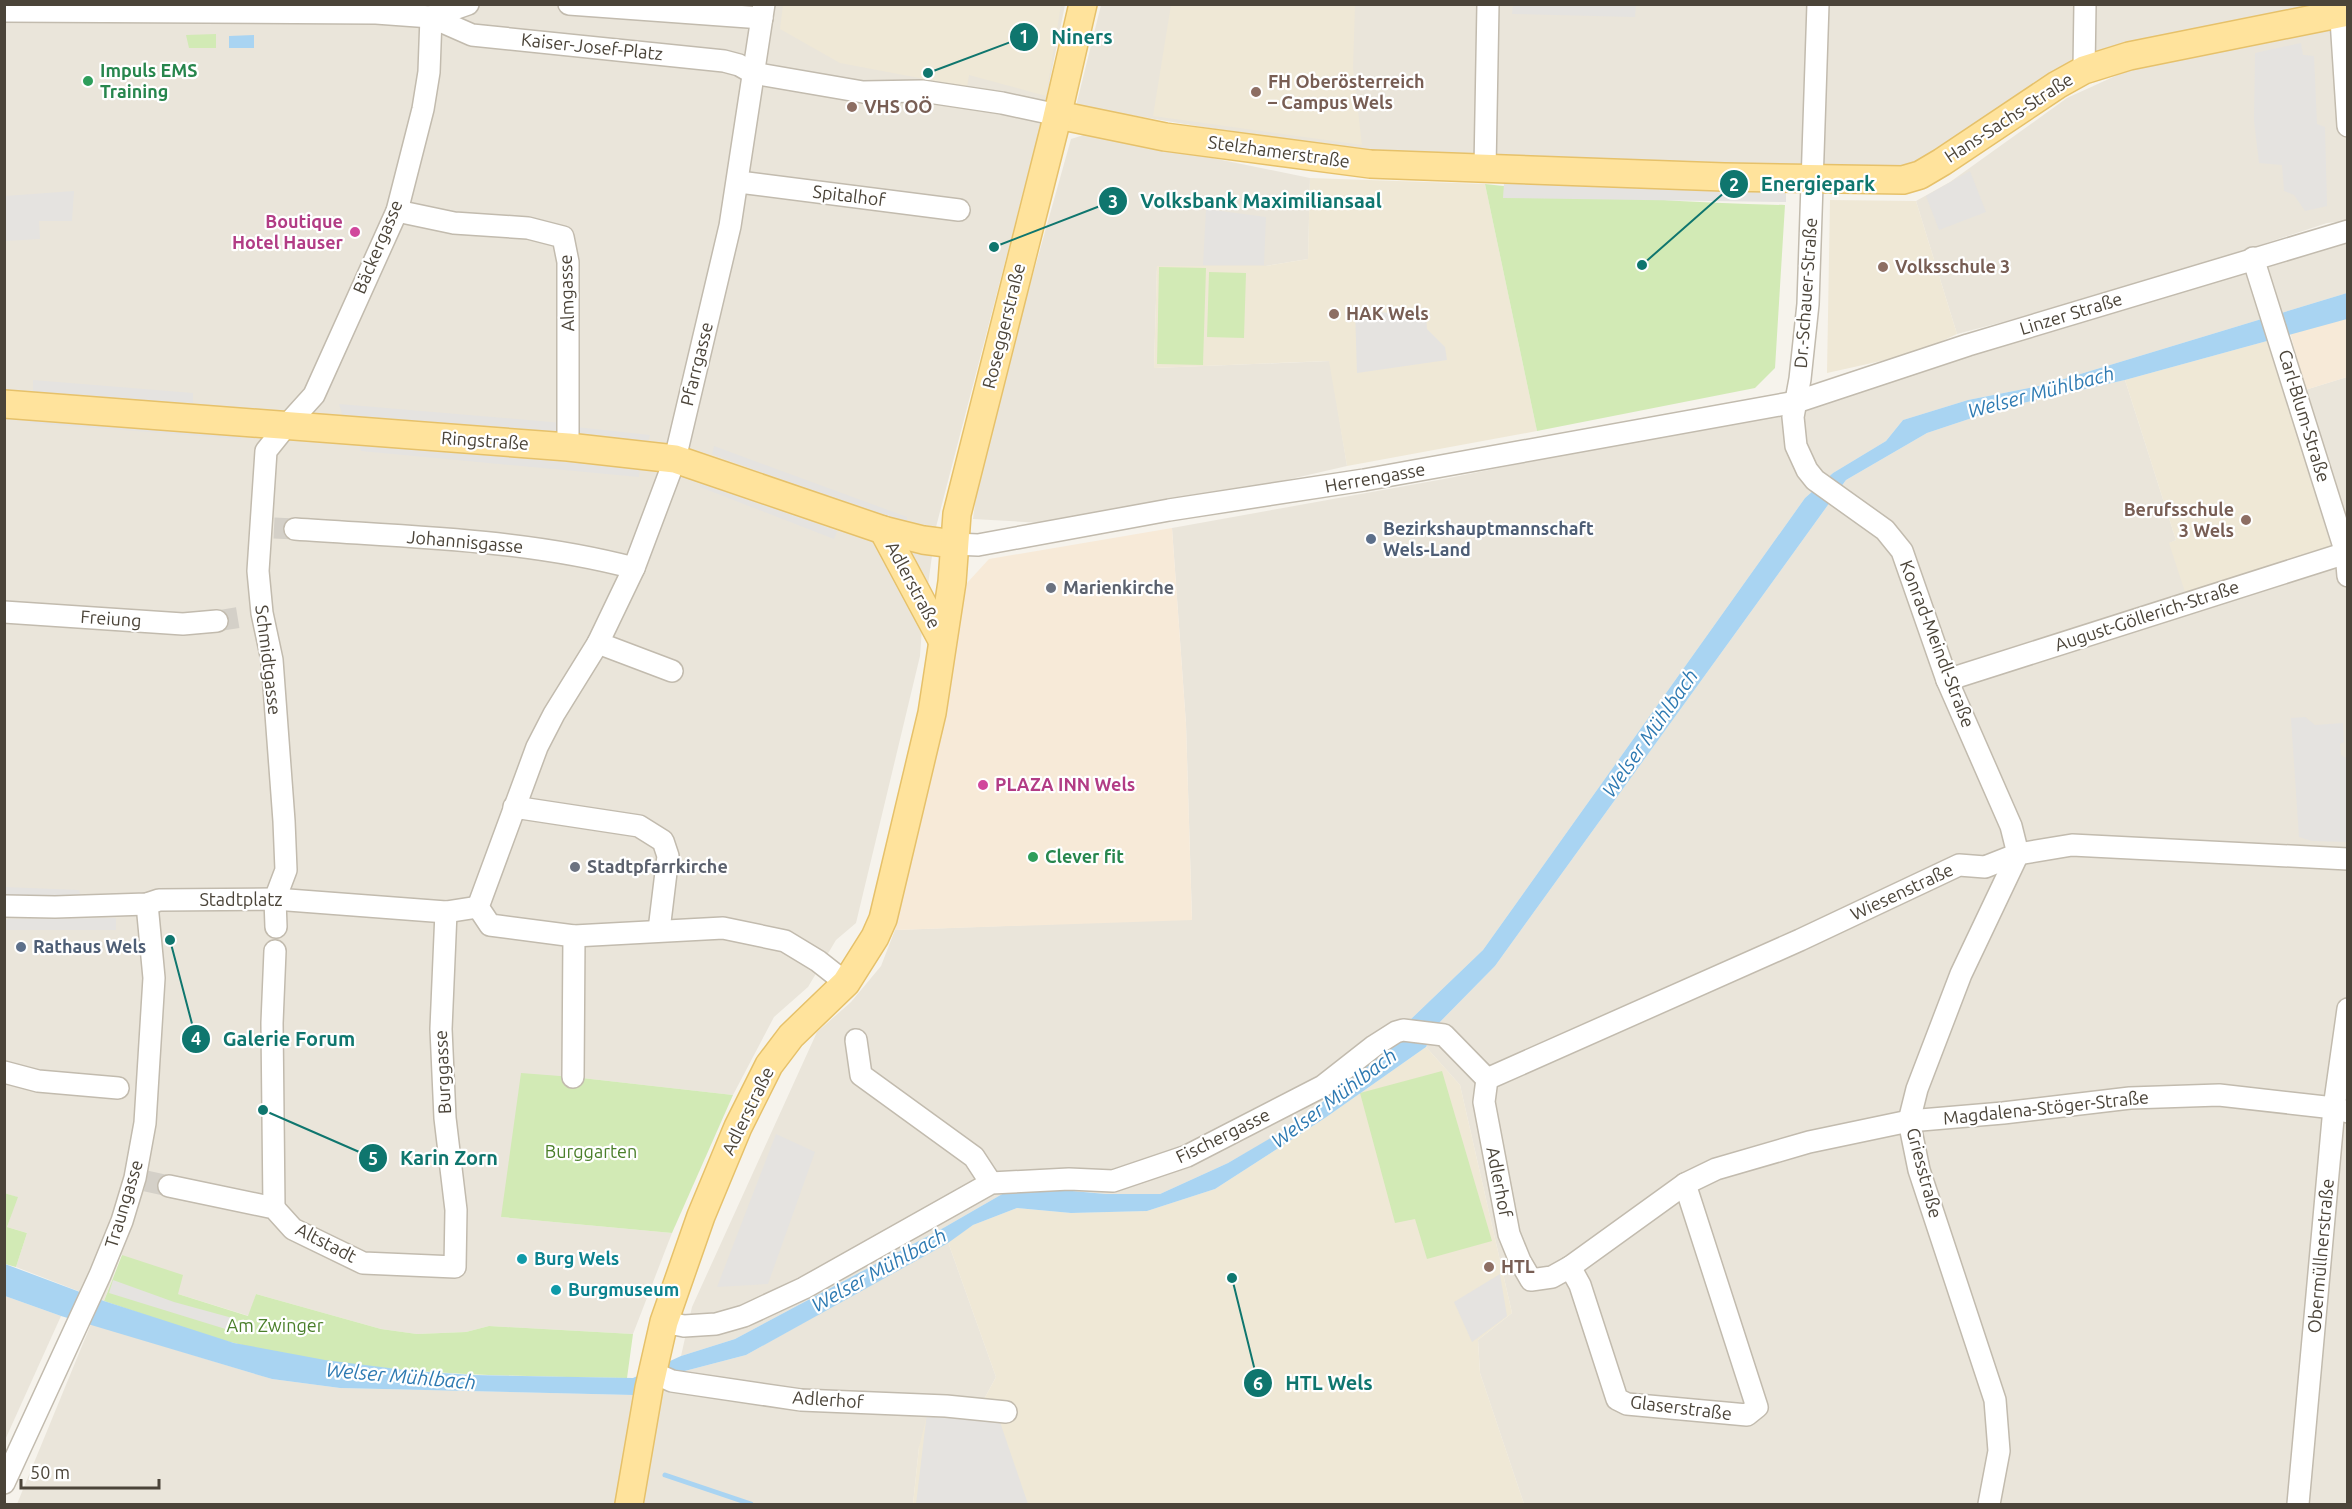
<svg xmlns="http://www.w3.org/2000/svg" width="2352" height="1509" font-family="Ubuntu,sans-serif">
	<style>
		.residential { fill: #eae5da }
		.commercial { fill: #f7ead8 }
		.education { fill: #efe8d6 }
		.green { fill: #d2eab5 }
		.parking { fill: #e5e3e0 }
		.water { fill: #a9d4f2 }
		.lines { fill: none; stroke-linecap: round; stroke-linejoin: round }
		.stream { stroke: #a9d4f2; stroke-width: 5 }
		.minor-tunnel { stroke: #d4d0c8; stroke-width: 21; stroke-dasharray: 21 10; stroke-linecap: butt }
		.minor-casing { stroke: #c2bbae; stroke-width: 24 }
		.major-casing { stroke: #e6c16a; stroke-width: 30 }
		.minor { stroke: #fff; stroke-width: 21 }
		.major { stroke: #ffe39c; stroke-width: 27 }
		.leisure-dot { fill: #2e9e5b; stroke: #fff; stroke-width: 2 }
		.education-dot { fill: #8d6e63; stroke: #fff; stroke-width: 2 }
		.hotel-dot { fill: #d1479c; stroke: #fff; stroke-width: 2 }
		.service-dot { fill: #5c6f8a; stroke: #fff; stroke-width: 2 }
		.worship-dot { fill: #6b7280; stroke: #fff; stroke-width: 2 }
		.culture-dot { fill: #0f9aa8; stroke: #fff; stroke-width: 2 }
		.labels { text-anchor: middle; stroke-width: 4.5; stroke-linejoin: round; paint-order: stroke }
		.street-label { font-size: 18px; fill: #4b4439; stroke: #fff }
		.leisure-label { font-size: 18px; font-weight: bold; fill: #27864d; stroke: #fff; text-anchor: start }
		.education-label { font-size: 18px; font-weight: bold; fill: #785e54; stroke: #fff; text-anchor: start }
		.hotel-label { font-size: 18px; font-weight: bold; fill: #b23c85; stroke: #fff; text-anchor: end }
		.service-label { font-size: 18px; font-weight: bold; fill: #4e5e75; stroke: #fff; text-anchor: start }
		.worship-label { font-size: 18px; font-weight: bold; fill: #5b616d; stroke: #fff; text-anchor: start }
		.park-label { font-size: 18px; fill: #4a7f2a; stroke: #fff }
		.culture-label { font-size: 18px; font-weight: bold; fill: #0d838f; stroke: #fff; text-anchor: start }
		.water-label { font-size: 20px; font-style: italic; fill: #2e7ab2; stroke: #fff }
		.leader { fill: none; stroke: #0f766e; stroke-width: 2 }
		.callout-dot { fill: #0f766e; stroke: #fff; stroke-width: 2 }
		.mark-label { font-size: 18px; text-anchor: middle; font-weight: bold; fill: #fff }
		.callout-label { font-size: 20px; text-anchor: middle; font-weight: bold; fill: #0f766e; stroke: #fff; stroke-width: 4.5; stroke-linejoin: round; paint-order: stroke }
	</style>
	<rect width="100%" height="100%" fill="#f6f3ec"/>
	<g class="residential">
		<polygon points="4,5 1065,5 1041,124 936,527 922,628 920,656 856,923 836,940 808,987 774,1017 733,1095 573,1077 501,1217 672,1233 633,1334 489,1326 466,1332 417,1334 381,1329 256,1294 249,1316 178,1294 121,1255 104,1301 16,1267 27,1233 7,1227 17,1197 4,1193"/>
		<polygon points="1101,5 2324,5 2073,63 1914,169 1632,162 1335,149 1076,106"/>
		<polygon points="2347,21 2347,221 2327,223 2117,292 1957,334 1916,201 1950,182 2067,98 2135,67"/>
		<polygon points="1090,133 1310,178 1308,259 1266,266 1157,266 1154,368 1330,361 1347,466 1191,502 1042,523 973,519 981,460 1071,139"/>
		<polygon points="2347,243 2347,293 2044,385 1968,400 1903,420 1886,441 1833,473 1805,498 1483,950 1410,1020 1392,1045 1283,1132 1228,1163 1160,1194 1106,1194 1039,1188 1004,1193 945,1227 735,1339 681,1356 692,1307 817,1032 851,1002 881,966 895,930 1192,919 1186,724 1172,528 1444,479 1698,428"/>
		<polygon points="2347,377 2347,1504 1524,1504 1480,1373 1478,1340 1512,1313 1460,1085 1426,1047 1437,1025 1495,966 1846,480 1927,433 2005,407 2125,380 2176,540 2170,543 2330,547 2289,413 2305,390"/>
		<polygon points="948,1242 996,1377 982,1403 919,1447 913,1504 17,1504 91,1324 272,1379 340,1388 633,1395 681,1372 746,1355"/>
		<polygon points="5,1296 61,1316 5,1440"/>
	</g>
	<g class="commercial">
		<polygon points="2347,313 2347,377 2305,390 2289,328"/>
		<polygon points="1172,528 1186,724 1192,920 895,930 967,583 989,559"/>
	</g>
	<g class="education">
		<polygon points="783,5 1061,5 1046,96 969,75 967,87 840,63 780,29"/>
		<polygon points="1171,5 1355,5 1353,68 1362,145 1153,116"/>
		<polygon points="1310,178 1485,184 1537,431 1347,466 1329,361 1154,368 1157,266 1266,266 1308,259"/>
		<polygon points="1830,200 1916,201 1957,334 1917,353 1827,373"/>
		<polygon points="2267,341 2331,547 2185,592 2169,543 2176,540 2125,380"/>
		<polygon points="1426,1047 1460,1085 1512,1313 1478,1340 1480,1373 1524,1504 913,1504 919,1447 931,1399 982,1403 996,1377 948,1242 973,1225 1017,1208 1071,1213 1147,1211 1215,1189 1325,1118"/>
	</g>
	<g class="green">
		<polygon points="216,34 216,48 189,48 186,35"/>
		<path d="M1485 184C1585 195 1685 203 1785 205L1775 368 1755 388 1537 431Z"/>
		<polygon points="1159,267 1206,268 1203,365 1157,364"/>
		<polygon points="1209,272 1246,273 1244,338 1207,337"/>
		<polygon points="1442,1071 1492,1241 1427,1259 1415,1219 1395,1223 1360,1093"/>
		<polygon points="521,1073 573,1077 733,1095 672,1233 501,1217"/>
		<polygon points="4,1193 18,1197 7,1227 27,1233 16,1267 5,1264"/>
		<path d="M122 1255 183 1275 178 1294 248 1316 256 1294 381 1329 417 1334 466 1332 489 1326 633 1334 627 1378C496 1376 363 1375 234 1343 190 1333 147 1315 104 1301Z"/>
	</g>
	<g class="parking">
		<polygon points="1513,5 1513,4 1636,5 1635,17 1512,14"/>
		<polygon points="2301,43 2303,55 2314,56 2317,124 2325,127 2327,206 2305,211 2294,195 2284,191 2282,165 2259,163 2254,121 2255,53"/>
		<polygon points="1970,171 1986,212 1939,230 1926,196"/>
		<polygon points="1504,183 1786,187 1786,202 1503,198"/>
		<polygon points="74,191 72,221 39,221 40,239 5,241 5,196"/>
		<polygon points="1206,209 1266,217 1264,265 1203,265"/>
		<polygon points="1355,310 1426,316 1427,329 1445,347 1447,360 1357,373"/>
		<polygon points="33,380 193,393 193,403 33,394"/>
		<polygon points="339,404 563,423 561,436 343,417"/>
		<polygon points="29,417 241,432 241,439 30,423"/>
		<polygon points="576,427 650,435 647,445 577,436"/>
		<polygon points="358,442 640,467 639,477 361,451"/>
		<polygon points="714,446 907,517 907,526 712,454"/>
		<polygon points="701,479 837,531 834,539 700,487"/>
		<polygon points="2305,717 2315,725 2343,723 2344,742 2340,744 2341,755 2346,758 2348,771 2346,842 2312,841 2299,837 2291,718"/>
		<polygon points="5,887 79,890 82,901 5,899"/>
		<polygon points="116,918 116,930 5,930 5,919"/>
		<polygon points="776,1134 815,1152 768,1284 717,1287"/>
		<polygon points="1500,1274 1507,1316 1472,1342 1454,1302"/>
		<polygon points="113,1280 174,1302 236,1319 232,1331 109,1293"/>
		<polygon points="927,1412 998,1416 1028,1504 916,1504"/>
	</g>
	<g class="water">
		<polygon points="254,35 254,48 229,48 229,36"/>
		<polygon points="2347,293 2347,319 2125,380 2005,407 1927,433 1846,480 1495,966 1437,1025 1426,1047 1325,1118 1215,1189 1147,1211 1071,1213 1017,1208 973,1225 948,1243 746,1355 681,1372 633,1395 340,1388 272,1379 61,1316 5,1296 5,1264 104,1301 234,1343 325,1360 413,1371 473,1375 633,1378 681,1356 735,1339 945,1227 1004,1193 1039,1188 1106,1194 1160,1194 1228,1163 1298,1122 1392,1045 1410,1020 1483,950 1805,498 1833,473 1886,441 1903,420 1968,400 2044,385"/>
	</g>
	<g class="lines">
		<polyline class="stream" points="665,1475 751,1504"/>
		<g class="minor-tunnel">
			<polyline points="274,528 295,529"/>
			<polyline points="217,621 241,617"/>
			<polyline points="146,1181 169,1186"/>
		</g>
		<g class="minor-casing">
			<g id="minor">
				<polyline points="569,4 762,18"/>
				<polyline points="764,4 730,226 675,459 634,568 598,643 554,714 537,747 478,907 490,925 574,936 723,928 785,941 818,961 846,983"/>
				<polyline points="1818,4 1808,304 1800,379 1793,417 1796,446 1807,470 1815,480 1885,530 1902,551 1947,680 2011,826 2018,854"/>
				<polyline points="2340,4 2348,126"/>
				<polyline points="4,11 376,13 431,17 472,35 724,61 739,65 753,73 863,92 922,91 1002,103 1058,115"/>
				<polyline points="431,17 468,4"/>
				<polyline points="2084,70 2085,4"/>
				<polyline points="1485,168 1488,4"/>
				<polyline points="739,182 959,210"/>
				<polyline points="397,211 454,223 528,228 563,237 568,262 568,447"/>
				<polyline points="2253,258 2346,553 2348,576"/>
				<path d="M295 529C408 537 524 539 634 568"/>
				<polyline points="954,544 978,545 1169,510 1364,480 1796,402 1968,345 2348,231"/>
				<polyline points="4,612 183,624 217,621"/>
				<polyline points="598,643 672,671"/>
				<polyline points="1947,680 2346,553"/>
				<polyline points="514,807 639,826 663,841 668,856 659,930"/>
				<polyline points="4,906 55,907 147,904 159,900 275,899 446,912 478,907"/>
				<polyline points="276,927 275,899 286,870 284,821 272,660 262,613 258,571 266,451 286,426 314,395 397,211 423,109 429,72 431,17"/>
				<polyline points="856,1040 861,1075 974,1157 991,1183"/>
				<polyline points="4,1072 38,1081 118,1088"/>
				<polyline points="573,1077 574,936"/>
				<polyline points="1487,1079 1484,1102 1509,1234 1520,1261 1531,1280 1552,1277 1570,1267 1685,1184 1716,1169 1809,1142 1909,1121 2003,1113 2130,1098 2219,1095 2334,1108 2348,1112"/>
				<polyline points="1487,1079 1800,940 1959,865 1985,867 2018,854 2072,845 2348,859"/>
				<polyline points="169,1186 274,1208 293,1229 363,1263 455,1267 456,1210 445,1118 441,1029 446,912"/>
				<polyline points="274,1208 272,1023 275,951"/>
				<polyline points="1570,1267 1580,1285 1617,1399 1627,1404 1747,1415 1757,1407 1685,1184"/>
				<polyline points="664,1322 684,1326 716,1324 744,1316 804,1288 991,1183 1069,1179 1113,1181 1187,1156 1323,1086 1374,1046 1396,1032 1403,1030 1444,1035 1487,1079"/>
				<polyline points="652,1372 672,1381 801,1400 946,1406 1006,1412"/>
				<polyline points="4,1483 100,1275 122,1221 135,1178 145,1123 154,978 147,904"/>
				<polyline points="1989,1504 1999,1451 1995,1400 1919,1170 1909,1121 1917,1089 1961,974 2018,854"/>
				<polyline points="2298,1504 2334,1108 2348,1009"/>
			</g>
		</g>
		<g class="major-casing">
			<g id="major">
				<polyline points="1058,115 1165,137 1370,164 1724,177 1903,180 1920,175 1942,162 2057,85 2084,70 2129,56 2348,12"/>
				<polyline points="4,404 568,447 675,459 883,530 923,540 954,544"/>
				<polyline points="883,530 942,640"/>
				<polyline points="629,1504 649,1388 664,1322 701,1216 738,1127 769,1065 791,1036 846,983 875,937 883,919 932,713 952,582 957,514 1054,130 1083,4"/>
			</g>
		</g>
		<use href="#minor" class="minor"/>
		<use href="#major" class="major"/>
	</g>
	<g class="leisure-dot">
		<circle cx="88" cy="81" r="6"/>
		<circle cx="1033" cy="857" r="6"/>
	</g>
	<g class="education-dot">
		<circle cx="1256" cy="92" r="6"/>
		<circle cx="852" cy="107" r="6"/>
		<circle cx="1883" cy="267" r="6"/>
		<circle cx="1334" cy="314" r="6"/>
		<circle cx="2246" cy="520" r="6"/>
		<circle cx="1489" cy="1267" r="6"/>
	</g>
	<g class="hotel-dot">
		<circle cx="355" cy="232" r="6"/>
		<circle cx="983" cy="785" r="6"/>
	</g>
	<g class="service-dot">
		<circle cx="1371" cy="539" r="6"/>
		<circle cx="21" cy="947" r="6"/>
	</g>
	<g class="worship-dot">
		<circle cx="1051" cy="588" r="6"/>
		<circle cx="575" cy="867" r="6"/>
	</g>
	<g class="culture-dot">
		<circle cx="522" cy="1259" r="6"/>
		<circle cx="556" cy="1290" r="6"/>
	</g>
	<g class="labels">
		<g class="street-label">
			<text transform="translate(592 47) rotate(6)" y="6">Kaiser-Josef-Platz</text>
			<text transform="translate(2009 118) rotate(-33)" y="6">Hans-Sachs-Straße</text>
			<text transform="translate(1279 152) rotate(8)" y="6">Stelzhamerstraße</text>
			<text transform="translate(849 196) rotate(7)" y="6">Spitalhof</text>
			<text transform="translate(378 247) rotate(-67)" y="6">Bäckergasse</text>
			<text transform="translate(567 293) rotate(-92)" y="6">Almgasse</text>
			<text transform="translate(1806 293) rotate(-86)" y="6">Dr.-Schauer-Straße</text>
			<text transform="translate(2071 314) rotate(-17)" y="6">Linzer Straße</text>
			<text transform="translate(1004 326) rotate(-76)" y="6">Roseggerstraße</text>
			<text transform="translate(697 364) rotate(-76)" y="6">Pfarrgasse</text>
			<text transform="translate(2304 416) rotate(73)" y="6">Carl-Blum-Straße</text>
			<text transform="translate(485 441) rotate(4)" y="6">Ringstraße</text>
			<text transform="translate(1375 478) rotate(-10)" y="6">Herrengasse</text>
			<text transform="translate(465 542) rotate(5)" y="6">Johannisgasse</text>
			<text transform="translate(913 585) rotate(62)" y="6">Adlerstraße</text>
			<text transform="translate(2147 616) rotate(-18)" y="6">August-Göllerich-Straße</text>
			<text transform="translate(111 619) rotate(4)" y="6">Freiung</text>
			<text transform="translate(1937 644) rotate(69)" y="6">Konrad-Meindl-Straße</text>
			<text transform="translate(268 660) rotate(83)" y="6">Schmidtgasse</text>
			<text transform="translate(1902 892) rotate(-25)" y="6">Wiesenstraße</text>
			<text x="241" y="906">Stadtplatz</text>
			<text transform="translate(443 1072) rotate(-93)" y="6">Burggasse</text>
			<text transform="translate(2046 1108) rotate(-6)" y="6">Magdalena-Stöger-Straße</text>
			<text transform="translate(748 1111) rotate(-64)" y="6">Adlerstraße</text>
			<text transform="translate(1223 1136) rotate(-26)" y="6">Fischergasse</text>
			<text transform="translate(1924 1173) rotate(75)" y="6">Griesstraße</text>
			<text transform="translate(1499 1182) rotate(79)" y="6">Adlerhof</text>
			<text transform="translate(124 1204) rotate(-73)" y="6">Traungasse</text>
			<text transform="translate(326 1243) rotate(27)" y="6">Altstadt</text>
			<text transform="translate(2321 1256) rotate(-85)" y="6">Obermüllnerstraße</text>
			<text transform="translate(828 1400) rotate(4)" y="6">Adlerhof</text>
			<text transform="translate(1681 1408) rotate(7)" y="6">Glaserstraße</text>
		</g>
		<g class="leisure-label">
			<text x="100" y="77">Impuls EMS<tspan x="100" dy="21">Training</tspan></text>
			<text x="1045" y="863">Clever fit</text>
		</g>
		<g class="education-label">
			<text x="1268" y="88">FH Oberösterreich<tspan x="1268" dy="21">– Campus Wels</tspan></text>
			<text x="864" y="113">VHS OÖ</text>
			<text x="1895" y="273">Volksschule 3</text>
			<text x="1346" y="320">HAK Wels</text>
			<text x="2234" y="516" text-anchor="end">Berufsschule<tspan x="2234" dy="21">3 Wels</tspan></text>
			<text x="1501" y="1273">HTL</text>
		</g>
		<g class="hotel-label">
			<text x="343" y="228">Boutique<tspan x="343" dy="21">Hotel Hauser</tspan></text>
			<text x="995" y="791" text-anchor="start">PLAZA INN Wels</text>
		</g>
		<g class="service-label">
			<text x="1383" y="535">Bezirkshauptmannschaft<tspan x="1383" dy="21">Wels-Land</tspan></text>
			<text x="33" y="953">Rathaus Wels</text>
		</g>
		<g class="worship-label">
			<text x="1063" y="594">Marienkirche</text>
			<text x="587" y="873">Stadtpfarrkirche</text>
		</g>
		<g class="park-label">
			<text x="591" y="1158">Burggarten</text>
			<text x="275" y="1332">Am Zwinger</text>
		</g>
		<g class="culture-label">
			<text x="534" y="1265">Burg Wels</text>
			<text x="568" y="1296">Burgmuseum</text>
		</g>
		<g class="water-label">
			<text transform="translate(2041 392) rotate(-15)" y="7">Welser Mühlbach</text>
			<text transform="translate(1650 733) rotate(-55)" y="7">Welser Mühlbach</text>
			<text transform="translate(1334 1098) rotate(-37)" y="7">Welser Mühlbach</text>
			<text transform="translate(879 1270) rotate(-29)" y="7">Welser Mühlbach</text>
			<text transform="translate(401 1376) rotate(5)" y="7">Welser Mühlbach</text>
		</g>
	</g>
	<path class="leader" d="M928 73L1024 37M1642 265L1734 184M994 247L1113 201M170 940L196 1039M263 1110L373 1158M1232 1278L1258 1383"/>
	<g class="callout-dot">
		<circle cx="928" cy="73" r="6"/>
		<circle cx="1642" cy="265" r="6"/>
		<circle cx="994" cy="247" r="6"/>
		<circle cx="170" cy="940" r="6"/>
		<circle cx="263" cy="1110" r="6"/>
		<circle cx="1232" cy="1278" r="6"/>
		<circle cx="1024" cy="37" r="15"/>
		<circle cx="1734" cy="184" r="15"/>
		<circle cx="1113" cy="201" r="15"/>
		<circle cx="196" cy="1039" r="15"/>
		<circle cx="373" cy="1158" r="15"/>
		<circle cx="1258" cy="1383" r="15"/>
	</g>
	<g class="mark-label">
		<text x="1024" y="43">1</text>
		<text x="1734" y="191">2</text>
		<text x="1113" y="208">3</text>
		<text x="196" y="1045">4</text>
		<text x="373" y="1165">5</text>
		<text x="1258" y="1390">6</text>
	</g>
	<g class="callout-label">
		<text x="1082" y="44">Niners</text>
		<text x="1818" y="191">Energiepark</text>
		<text x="1261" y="208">Volksbank Maximiliansaal</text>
		<text x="289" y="1046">Galerie Forum</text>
		<text x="449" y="1165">Karin Zorn</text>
		<text x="1329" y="1390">HTL Wels</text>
	</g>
	<rect width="2352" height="1509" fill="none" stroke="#4b4439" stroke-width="12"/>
	<path d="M21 1479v9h138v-9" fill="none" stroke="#4b4439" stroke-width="3"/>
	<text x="30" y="1479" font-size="18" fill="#4b4439" stroke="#ffffff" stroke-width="4.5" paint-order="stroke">50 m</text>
</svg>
